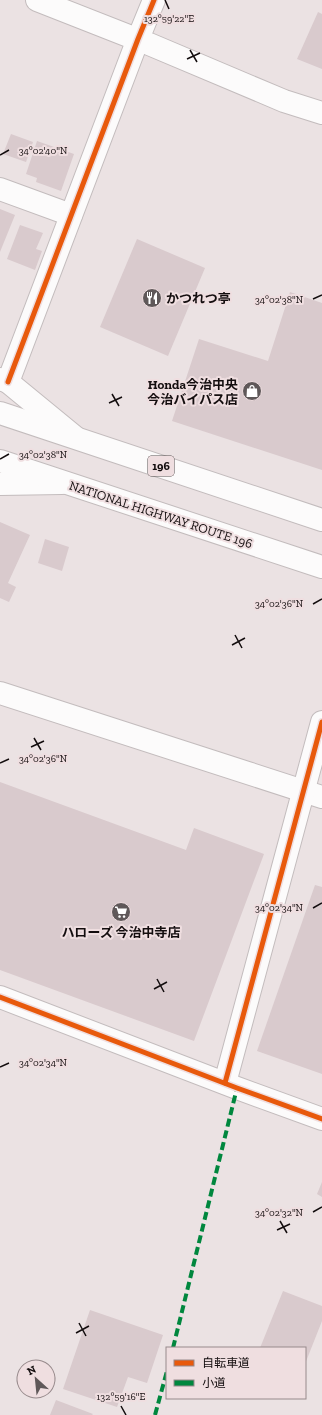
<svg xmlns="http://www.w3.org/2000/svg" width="322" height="1415" font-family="'Zilla Slab','Noto Sans JP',serif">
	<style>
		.building { fill: #d9cacd }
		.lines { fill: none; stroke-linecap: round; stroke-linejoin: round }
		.minor-casing { stroke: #c3bcbd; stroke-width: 24 }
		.highway-casing { stroke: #c3bcbd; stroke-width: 24 }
		.minor { stroke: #fcfbfb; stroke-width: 22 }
		.highway { stroke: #fcfbfb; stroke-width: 22 }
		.quiet { stroke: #00873e; stroke-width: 4; stroke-dasharray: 8 4; stroke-linecap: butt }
		.cycleway-casing { stroke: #efdee0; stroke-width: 8 }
		.cycleway { stroke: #e8590c; stroke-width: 5 }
		.ticks { fill: none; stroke: #130d0e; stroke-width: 1.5 }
		.labels { text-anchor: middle; stroke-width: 4; stroke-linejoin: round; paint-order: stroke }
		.shield { fill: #efdee0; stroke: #554c4d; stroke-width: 1 }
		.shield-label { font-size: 12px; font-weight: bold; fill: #130d0e }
		.poi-label { font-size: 13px; font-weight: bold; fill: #130d0e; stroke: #efdee0; text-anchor: start }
		.street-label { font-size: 13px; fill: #130d0e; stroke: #efdee0 }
		.ticks-label { font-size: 10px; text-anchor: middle; fill: #130d0e; stroke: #efdee0; stroke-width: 4; stroke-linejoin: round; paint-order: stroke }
	</style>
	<rect width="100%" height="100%" fill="#ebe2e3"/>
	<g class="building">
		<polygon points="318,12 322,14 322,69 297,59"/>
		<polygon points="11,134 33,142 26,162 3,154"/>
		<polygon points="37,141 74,154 61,191 36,182 37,178 26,174"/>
		<polygon points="0,209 15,215 0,252"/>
		<polygon points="20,225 43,233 36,249 42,251 35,270 7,259"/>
		<polygon points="137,239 205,268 168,356 100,327"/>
		<polygon points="290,292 322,303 322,470 172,421 199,339 268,361"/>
		<polygon points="0,522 30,535 8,583 16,587 9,602 0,598"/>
		<polygon points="45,539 69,547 62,571 38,563"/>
		<polygon points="0,782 186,850 194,828 264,854 194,1041 0,970"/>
		<polygon points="315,885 322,887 322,1074 257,1051"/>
		<polygon points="322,1182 322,1197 317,1194"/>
		<polygon points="283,1291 322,1306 322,1321 305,1364 305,1348 260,1348"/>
		<polygon points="90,1310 163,1335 147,1383 128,1377 117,1407 63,1389"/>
		<polygon points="56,1400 93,1414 92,1415 50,1415"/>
	</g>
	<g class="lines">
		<g class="minor-casing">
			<g id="minor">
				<polyline points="37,0 149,44 284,101 322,113"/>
				<polyline points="0,189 71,215"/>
				<polyline points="0,379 8,382 75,437"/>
				<polyline points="8,382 138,39 154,0"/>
				<polyline points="0,484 62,483"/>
				<polyline points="0,693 322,797"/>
				<polyline points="0,997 237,1088 322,1119"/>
				<polyline points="225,1083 322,722"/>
			</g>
		</g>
		<g class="highway-casing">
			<g id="highway">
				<polyline points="0,413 322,520"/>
				<polyline points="0,461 322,567"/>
			</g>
		</g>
		<use href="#minor" class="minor"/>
		<use href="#highway" class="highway"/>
		<g class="quiet">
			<polyline points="173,1348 237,1088"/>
			<polyline points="155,1415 167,1371"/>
		</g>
		<g class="cycleway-casing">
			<g id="cycleway">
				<polyline points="8,382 138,39 154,0"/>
				<polyline points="0,997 237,1088 322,1119"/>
				<polyline points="225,1083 322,722"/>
			</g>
		</g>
		<use href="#cycleway" class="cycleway"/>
	</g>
	<path class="ticks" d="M165 0 169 9M190 50 197 62M187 59 200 53M0 155 9 150M313 299 322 295M112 394 119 406M109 403 122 397M0 459 9 454M313 604 322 599M235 635 242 648M232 645 245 638M34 738 41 750M31 747 44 741M0 763 9 759M313 908 322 903M157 979 164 992M154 989 167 982M0 1067 9 1063M313 1212 322 1207M280 1221 287 1233M277 1230 290 1224M79 1323 86 1336M76 1333 89 1326M121 1406 126 1415"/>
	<defs>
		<g id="restaurant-disc" transform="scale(1)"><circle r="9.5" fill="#5f5859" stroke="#efdee0"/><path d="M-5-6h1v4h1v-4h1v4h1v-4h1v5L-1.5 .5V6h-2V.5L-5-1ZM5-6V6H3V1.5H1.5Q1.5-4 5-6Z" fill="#fff"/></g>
		<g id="shop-disc" transform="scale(1)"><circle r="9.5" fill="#5f5859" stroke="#efdee0"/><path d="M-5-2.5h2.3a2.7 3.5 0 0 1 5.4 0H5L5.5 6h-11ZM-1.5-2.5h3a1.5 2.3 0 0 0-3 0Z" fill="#fff"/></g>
		<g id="supermarket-disc" transform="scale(1)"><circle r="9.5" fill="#5f5859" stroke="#efdee0"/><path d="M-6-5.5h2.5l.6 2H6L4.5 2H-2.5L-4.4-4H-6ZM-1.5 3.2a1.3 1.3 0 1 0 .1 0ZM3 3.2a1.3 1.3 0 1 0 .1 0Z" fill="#fff"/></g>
	</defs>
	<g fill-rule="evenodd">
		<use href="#restaurant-disc" x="152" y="298"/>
		<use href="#shop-disc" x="252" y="391"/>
		<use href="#supermarket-disc" x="121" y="912"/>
	</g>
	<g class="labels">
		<rect class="shield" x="148" y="456" width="26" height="20" rx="3"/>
		<g class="shield-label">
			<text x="161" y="470">196</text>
		</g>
		<g class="poi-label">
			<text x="166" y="303">かつれつ亭</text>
			<text x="238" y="389" text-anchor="end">Honda今治中央<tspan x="238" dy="15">今治バイパス店</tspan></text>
			<text x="121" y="937" text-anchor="middle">ハローズ 今治中寺店</text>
		</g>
		<g class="street-label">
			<text transform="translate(161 514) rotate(18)" y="5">NATIONAL HIGHWAY ROUTE 196</text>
		</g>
	</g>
	<g class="ticks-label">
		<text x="169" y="22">132°59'22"E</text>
		<text x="43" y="154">34°02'40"N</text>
		<text x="279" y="303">34°02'38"N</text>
		<text x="43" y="458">34°02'38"N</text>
		<text x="279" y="607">34°02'36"N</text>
		<text x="43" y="762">34°02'36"N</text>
		<text x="279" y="911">34°02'34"N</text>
		<text x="43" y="1066">34°02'34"N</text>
		<text x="279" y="1216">34°02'32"N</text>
		<text x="121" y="1400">132°59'16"E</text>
	</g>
	<rect x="166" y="1347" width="140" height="52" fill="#efdee0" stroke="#978a8c"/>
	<rect x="174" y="1360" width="20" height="6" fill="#e8590c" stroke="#978a8c"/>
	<text x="202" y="1367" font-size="12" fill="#130d0e">自転車道</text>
	<rect x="174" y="1380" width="20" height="6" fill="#00873e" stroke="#978a8c"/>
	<text x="202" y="1387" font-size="12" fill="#130d0e">小道</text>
	<g transform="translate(36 1379) rotate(333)"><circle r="19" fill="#efdee0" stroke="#978a8c"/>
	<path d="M0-3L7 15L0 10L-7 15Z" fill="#5f5859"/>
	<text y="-6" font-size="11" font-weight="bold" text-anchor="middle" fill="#130d0e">N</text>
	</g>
</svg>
